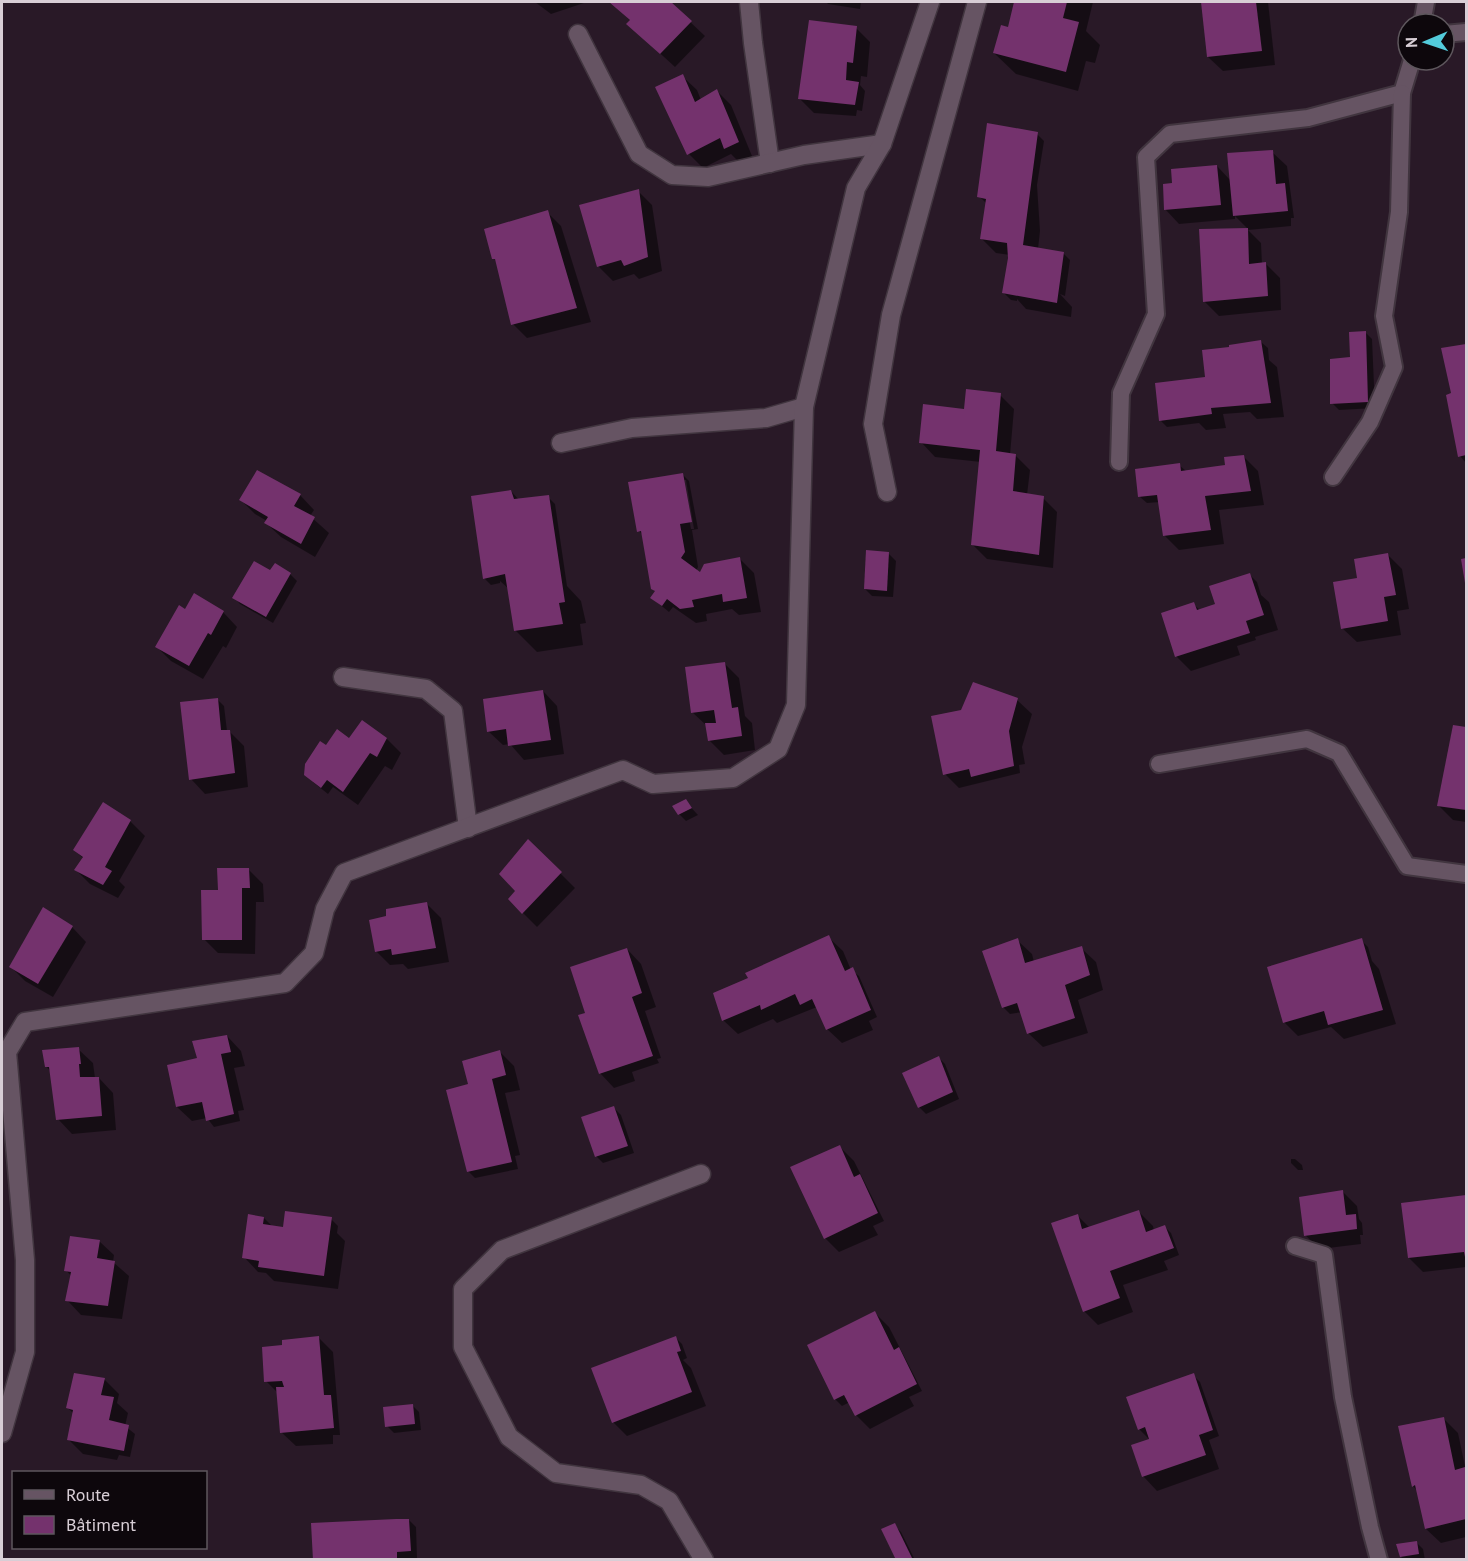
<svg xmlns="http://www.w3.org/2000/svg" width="1468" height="1561" font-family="'PT Sans',sans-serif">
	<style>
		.shadow { fill: #0007; fill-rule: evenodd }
		.building { fill: #74326d }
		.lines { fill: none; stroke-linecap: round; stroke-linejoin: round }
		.lane-casing { stroke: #41353f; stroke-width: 20 }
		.street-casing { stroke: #41353f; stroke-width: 21 }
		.lane { stroke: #665463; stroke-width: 16 }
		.street { stroke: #665463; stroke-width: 18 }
	</style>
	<rect width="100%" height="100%" fill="#291927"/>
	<g class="shadow">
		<polygon points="535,2 587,2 551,14"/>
		<polygon points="611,2 669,2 705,36 675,67 628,24 631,21"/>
		<polygon points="826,2 861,2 860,9 828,4"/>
		<polygon points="1015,2 1093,2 1086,31 1100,45 1095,63 1086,61 1078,91 1016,74 994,53 1009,29"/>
		<polygon points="1202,2 1268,2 1275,65 1223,71 1208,57"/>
		<polygon points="856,28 870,42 867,77 861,76 860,85 865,91 862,111 857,110 856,116 814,113 800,99"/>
		<polygon points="682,76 697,90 701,100 717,91 731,105 752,156 740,163 731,154 703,168 689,154"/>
		<polygon points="1037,134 1044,141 1037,185 1040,231 1038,249 1063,253 1070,260 1065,296 1060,294 1072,307 1071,317 1026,309 1017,299 1017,301 1011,300 1004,293 1010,255 996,253 981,238 987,204 979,196"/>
		<polygon points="1272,152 1287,166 1294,218 1291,218 1291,226 1248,230 1261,243 1262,264 1266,264 1280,278 1281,310 1219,316 1204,301 1248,229 1235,216 1235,219 1179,224 1165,209 1174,184 1217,166 1231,181"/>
		<polygon points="638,191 652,205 662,271 639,279 634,274 613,281 599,267 581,206"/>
		<polygon points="547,212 561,226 591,322 527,338 513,324 498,262 493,258"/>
		<polygon points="1365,332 1372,339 1375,408 1339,410 1332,403 1351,358"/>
		<polygon points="1261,342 1268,348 1269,360 1277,367 1284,417 1257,419 1250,412 1223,414 1226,428 1206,430 1199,423 1167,427 1161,421 1206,378 1231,349"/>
		<polygon points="1466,345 1466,463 1460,456 1453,395 1443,350"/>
		<polygon points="1000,395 1014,409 1010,455 1015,455 1030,470 1027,495 1043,498 1057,512 1053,568 987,559 973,545 981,462 935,457 921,442 965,411"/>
		<polygon points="1244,457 1258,471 1264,505 1219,510 1224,544 1179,550 1165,536 1160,502 1147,503 1140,497 1179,465 1186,471 1227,466"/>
		<path d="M682 474 689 481 698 529 692 530 698 567 696 571 700 574 740 559 754 573 761 612 739 615 732 609 706 614 707 621 696 623 673 607 669 612 652 598 656 591 643 535 639 531ZM682 480H686L694 529H691Z"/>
		<polygon points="511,491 519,500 548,497 555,504 567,586 581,601 586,623 580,624 583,645 537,652 515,630 509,589 500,581 500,583 491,585 484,578"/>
		<polygon points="300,495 314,510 310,516 329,533 315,557 281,537 266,523 267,521 255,514 241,500"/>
		<polygon points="889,554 896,561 893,597 872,596 865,589"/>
		<polygon points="1388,555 1402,569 1409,609 1397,611 1401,635 1357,642 1342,628 1359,579"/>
		<polygon points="271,572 290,574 297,581 273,623 240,604 234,597"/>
		<polygon points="1250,575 1257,582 1261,595 1269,602 1278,630 1255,637 1256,640 1237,646 1240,655 1191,671 1177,657 1162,614 1193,604 1200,610 1217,605"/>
		<polygon points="186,611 223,612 237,627 226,648 223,646 203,679 171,661 157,647"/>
		<polygon points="724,663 739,678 745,716 752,723 755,750 724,755 709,740 707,726 692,712"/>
		<polygon points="543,691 557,706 564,754 524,760 510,744 503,745 488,731"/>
		<polygon points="218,700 224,706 227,731 229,731 244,746 248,787 205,794 191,779"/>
		<polygon points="1017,700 1032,714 1022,747 1025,764 1019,765 1020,773 959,788 945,774"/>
		<polygon points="362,722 387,739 401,753 392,770 385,766 358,805 333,787 328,794 313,782 326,747 349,740"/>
		<polygon points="1454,726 1466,729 1466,822 1453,820 1439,806"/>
		<polygon points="685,801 698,815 686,821 679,814"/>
		<polygon points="130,821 145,836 119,881 125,887 118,898 90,884 76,870 83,858 74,850"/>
		<polygon points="528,841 575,888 537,927 523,913 517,891"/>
		<polygon points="248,869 263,884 264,902 256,902 255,954 218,953 204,939 220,891"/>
		<polygon points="426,903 441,918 449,962 408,969 403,964 390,965 376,951 388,917"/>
		<polygon points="72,927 86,942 53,997 25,981 11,967"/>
		<polygon points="828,937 843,951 851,970 859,976 877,1017 869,1021 873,1030 842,1043 827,1029 817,1007 777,1023 773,1019 738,1034 723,1020 750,979"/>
		<polygon points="1017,940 1032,954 1034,962 1081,948 1096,962 1103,990 1078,1000 1088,1033 1043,1047 1028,1033 1022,1012 1010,1014 1003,1007"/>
		<polygon points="1361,940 1368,947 1372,961 1379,969 1396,1024 1344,1039 1331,1027 1298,1036 1284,1022"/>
		<polygon points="627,949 641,964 656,1007 645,1011 661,1058 657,1059 659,1063 632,1072 635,1081 614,1088 600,1073 585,1014"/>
		<polygon points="227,1036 241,1051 245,1066 234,1068 244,1110 238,1111 240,1121 214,1127 207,1118 192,1121 177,1107 198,1059"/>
		<polygon points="78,1049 93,1063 95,1078 99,1078 113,1093 116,1130 72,1134 58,1119 51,1072 46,1066"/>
		<polygon points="500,1052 514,1066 520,1090 505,1093 520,1155 515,1156 518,1169 475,1178 468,1171 470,1085"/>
		<polygon points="938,1057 945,1064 959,1099 926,1114 919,1107"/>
		<polygon points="614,1108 621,1115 634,1153 603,1163 596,1156"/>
		<polygon points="840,1147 854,1161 884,1221 873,1226 878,1235 839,1252 825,1238"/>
		<polygon points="1291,1159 1295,1159 1302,1165 1303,1170 1298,1170 1291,1163"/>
		<polygon points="1343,1192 1357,1206 1359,1219 1362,1223 1363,1235 1360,1235 1361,1244 1320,1249 1305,1235"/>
		<polygon points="1466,1197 1466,1267 1423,1272 1409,1258 1403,1205"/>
		<polygon points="1138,1211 1153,1226 1154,1231 1165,1227 1171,1233 1179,1255 1164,1261 1168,1270 1123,1285 1133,1312 1098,1325 1084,1311 1078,1216 1090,1228"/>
		<polygon points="264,1218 273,1227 287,1229 331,1219 338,1226 337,1233 345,1241 338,1289 274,1281 266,1273 258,1272 244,1257"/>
		<polygon points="99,1241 114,1255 113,1262 129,1276 122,1319 81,1315 67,1300 71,1276 66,1270"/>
		<polygon points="875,1313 889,1327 922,1391 909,1397 914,1406 870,1429 856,1415 850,1402 842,1406 835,1399"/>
		<polygon points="319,1338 333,1352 340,1435 333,1435 333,1444 296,1446 281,1432 278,1393 266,1381 284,1346"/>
		<polygon points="676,1338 682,1344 687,1358 683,1360 691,1368 706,1406 627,1436 613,1422"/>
		<polygon points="76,1374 105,1380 119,1394 117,1403 128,1413 125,1426 135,1434 130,1457 119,1455 117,1460 83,1454 69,1440 74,1414 68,1408"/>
		<polygon points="1193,1375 1200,1382 1219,1436 1209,1440 1219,1469 1157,1491 1143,1476 1150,1440 1139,1429"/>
		<polygon points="412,1405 419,1412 421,1430 394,1433 387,1426"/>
		<polygon points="1443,1418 1458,1433 1466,1471 1466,1537 1441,1543 1426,1529 1418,1492 1413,1486"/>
		<polygon points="409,1520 416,1527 417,1558 411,1558 411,1560 314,1560"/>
		<polygon points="894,1525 901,1532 915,1560 898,1560"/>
		<polygon points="1416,1542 1423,1549 1425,1560 1404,1560 1401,1557"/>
	</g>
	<g class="building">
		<polygon points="609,2 671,2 692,21 660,54 626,24 630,20"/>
		<polygon points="1014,2 1067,2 1063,18 1079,22 1066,72 993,53 1001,25 1008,27"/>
		<polygon points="1201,2 1256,2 1262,51 1207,57"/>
		<polygon points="809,20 857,26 853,63 847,62 846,80 859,82 855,105 798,99"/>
		<polygon points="683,74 695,102 717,89 739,142 724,149 720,138 687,155 655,87"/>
		<polygon points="987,123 1038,132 1023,245 1064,252 1057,303 1002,293 1008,258 1007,243 980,239 986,199 977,197"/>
		<polygon points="1273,150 1276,184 1285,183 1288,211 1233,216 1227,153"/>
		<polygon points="1217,165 1221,205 1164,210 1163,184 1172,183 1171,169"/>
		<polygon points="639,189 648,257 624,266 621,260 597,267 579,205"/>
		<polygon points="548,210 577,308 511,325 495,259 492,259 484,229"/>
		<polygon points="1248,228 1249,264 1266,262 1268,296 1203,302 1199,229"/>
		<polygon points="1366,331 1368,402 1330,404 1330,359 1350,357 1349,332"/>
		<polygon points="1261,340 1271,403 1211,408 1212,414 1159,421 1155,383 1205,377 1202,350 1229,347 1229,345"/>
		<polygon points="1466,344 1466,455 1458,457 1446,395 1451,393 1441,348"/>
		<polygon points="966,389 1001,393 996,451 1016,454 1013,491 1044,496 1039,555 971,545 980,450 919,443 923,404 964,409"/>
		<polygon points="1244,455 1251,491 1205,496 1211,530 1163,536 1157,495 1138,497 1135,469 1180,463 1181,471 1225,465 1224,457"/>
		<polygon points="257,470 301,494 294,506 315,517 301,544 264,523 268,517 239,500"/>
		<polygon points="683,473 692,522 680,524 685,552 681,558 700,572 704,564 740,557 747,598 723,602 722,594 692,600 694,607 680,609 667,599 662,606 650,598 655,591 651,589 641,531 637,532 628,482"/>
		<polygon points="511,490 514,499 549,495 565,602 559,603 563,624 514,631 505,574 483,579 471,496"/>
		<polygon points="866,550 889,552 887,591 864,589"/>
		<polygon points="1388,553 1396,595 1384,597 1388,621 1341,629 1333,582 1357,578 1354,559"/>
		<polygon points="1466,558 1466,583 1465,583 1461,559"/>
		<polygon points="254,561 270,570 275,563 291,573 266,617 232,598"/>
		<polygon points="1250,573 1264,615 1246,621 1250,633 1175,657 1161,613 1194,602 1197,610 1215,604 1209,586"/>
		<polygon points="194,593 224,611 211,635 208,633 189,666 155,647 179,605 185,609"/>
		<polygon points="725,662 732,708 738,707 742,736 708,741 705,723 716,723 714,710 691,713 685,667"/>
		<polygon points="973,682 1018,698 1009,731 1014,766 971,777 969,769 943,775 931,716 961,710"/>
		<polygon points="543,690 551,740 508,746 506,729 487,732 483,699"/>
		<polygon points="218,698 221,730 230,730 235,773 189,780 180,702"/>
		<polygon points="362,720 387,738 377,757 370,753 343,792 327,780 321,788 304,775 305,764 320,741 326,745 337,729 349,738"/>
		<polygon points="1453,725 1466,727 1466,810 1437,806"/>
		<polygon points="686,799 692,808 678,815 672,806"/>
		<polygon points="103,802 131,820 105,867 112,871 103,885 74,870 83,857 73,850"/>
		<polygon points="528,839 562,872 522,914 508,899 515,891 499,874"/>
		<polygon points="217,868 249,868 250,888 242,888 242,940 202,940 201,890 218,890"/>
		<polygon points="427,902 436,948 392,955 391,949 375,952 369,920 386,916 386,909"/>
		<polygon points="43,907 73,926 38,984 9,967"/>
		<polygon points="829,935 845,971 853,967 871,1010 826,1030 812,999 800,1005 795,994 761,1010 760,1005 722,1021 713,993 748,978 745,973"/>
		<polygon points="1018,938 1025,963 1082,946 1090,975 1065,985 1075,1018 1027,1034 1017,1003 1002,1008 982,951"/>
		<polygon points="1362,938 1383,1010 1328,1025 1324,1011 1283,1023 1267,967"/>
		<polygon points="627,948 642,993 632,997 653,1056 599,1074 578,1015 585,1013 570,967"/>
		<polygon points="227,1035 231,1052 221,1054 234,1114 206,1121 202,1102 176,1107 167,1065 197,1058 192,1041"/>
		<polygon points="79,1047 81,1064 79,1064 80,1077 99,1077 102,1116 56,1120 49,1067 45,1067 42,1050"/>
		<polygon points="500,1050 506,1075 492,1079 512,1162 467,1172 446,1090 468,1084 462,1061"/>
		<polygon points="939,1056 953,1092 918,1108 902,1073"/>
		<polygon points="614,1106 628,1146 595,1157 581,1117"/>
		<polygon points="840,1145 854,1177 860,1174 878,1213 824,1239 790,1167"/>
		<polygon points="1343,1190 1346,1215 1356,1214 1357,1229 1304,1236 1299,1197"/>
		<polygon points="1466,1195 1466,1257 1465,1257 1464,1252 1408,1258 1401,1203"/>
		<polygon points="1139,1210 1146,1232 1165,1225 1174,1248 1110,1271 1120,1298 1083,1312 1051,1223 1078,1214 1082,1229"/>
		<polygon points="285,1211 332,1217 324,1276 258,1267 259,1261 242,1258 248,1214 264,1217 263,1224 283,1227"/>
		<polygon points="70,1236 100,1240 97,1258 115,1261 108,1306 65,1301 71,1272 64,1271"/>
		<polygon points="875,1311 894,1350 899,1347 917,1384 855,1416 844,1395 834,1400 807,1345"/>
		<polygon points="319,1336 324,1395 331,1395 334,1428 280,1433 276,1387 284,1387 282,1381 264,1382 262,1347 282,1345 282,1340"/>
		<polygon points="676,1336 681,1351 677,1352 692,1392 612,1423 591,1368"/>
		<polygon points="74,1373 105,1378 101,1395 114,1397 109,1420 129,1425 124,1451 67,1440 73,1410 66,1408"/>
		<polygon points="1194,1373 1213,1430 1199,1435 1206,1455 1142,1477 1131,1445 1149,1439 1145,1427 1138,1430 1126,1397"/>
		<polygon points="413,1404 415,1424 385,1427 383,1407"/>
		<polygon points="1444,1417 1455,1470 1465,1467 1466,1519 1425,1529 1415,1485 1412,1487 1398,1426"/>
		<polygon points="396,1519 409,1519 411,1551 397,1552 397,1560 313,1560 311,1523"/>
		<polygon points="895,1523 913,1560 896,1560 881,1529"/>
		<polygon points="1417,1541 1419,1554 1400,1557 1396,1544"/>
	</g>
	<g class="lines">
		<g class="lane-casing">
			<g id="lane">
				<polyline points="1422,24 1426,2"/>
				<polyline points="1444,34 1466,32"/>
				<polyline points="1119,462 1121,393 1156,314 1146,157 1170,134 1308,118 1402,93 1412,60"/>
				<polyline points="1333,477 1370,422 1394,367 1384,316 1399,212 1402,93"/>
				<polyline points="1159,764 1307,739 1339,753 1407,866 1466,874"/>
				<polyline points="1295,1246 1324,1255 1343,1397 1370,1527 1379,1560"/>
			</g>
		</g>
		<g class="street-casing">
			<g id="street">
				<polyline points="749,2 753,43 770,163"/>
				<polyline points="578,34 639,154 672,175 708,177 804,155 882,144"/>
				<polyline points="561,443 632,428 766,418 804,407"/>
				<polyline points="887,492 873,424 891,315 977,2"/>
				<polyline points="343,677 426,689 453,711 468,828"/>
				<polyline points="701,1174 502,1250 463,1289 463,1347 509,1437 556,1473 641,1485 669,1501 704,1560"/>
				<polyline points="2,1433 25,1352 25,1260 7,1052 25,1022 285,983 314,953 325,909 344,873 623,770 653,784 733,778 778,749 796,705 804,407 856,188 882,144 930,2"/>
			</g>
		</g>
		<use href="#lane" class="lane"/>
		<use href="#street" class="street"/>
	</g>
	<rect width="1468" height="1561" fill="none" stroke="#d8ced6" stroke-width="6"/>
	<rect x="12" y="1471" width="195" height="78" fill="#0d070c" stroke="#5e575d" stroke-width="1.5"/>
	<rect x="24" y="1490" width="30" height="9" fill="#665463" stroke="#5e575d" stroke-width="1.5"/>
	<text x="66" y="1501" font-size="18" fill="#d8ced6">Route</text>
	<rect x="24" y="1516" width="30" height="18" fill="#74326d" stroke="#5e575d" stroke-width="1.5"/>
	<text x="66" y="1531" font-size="18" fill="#d8ced6">Bâtiment</text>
	<g transform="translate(1426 42) rotate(268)"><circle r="28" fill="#0d070c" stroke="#5e575d" stroke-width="1.5"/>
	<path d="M0-4.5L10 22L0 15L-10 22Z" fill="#53cbdb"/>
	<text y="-9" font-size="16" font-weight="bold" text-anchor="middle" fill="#d8ced6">N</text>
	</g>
</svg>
